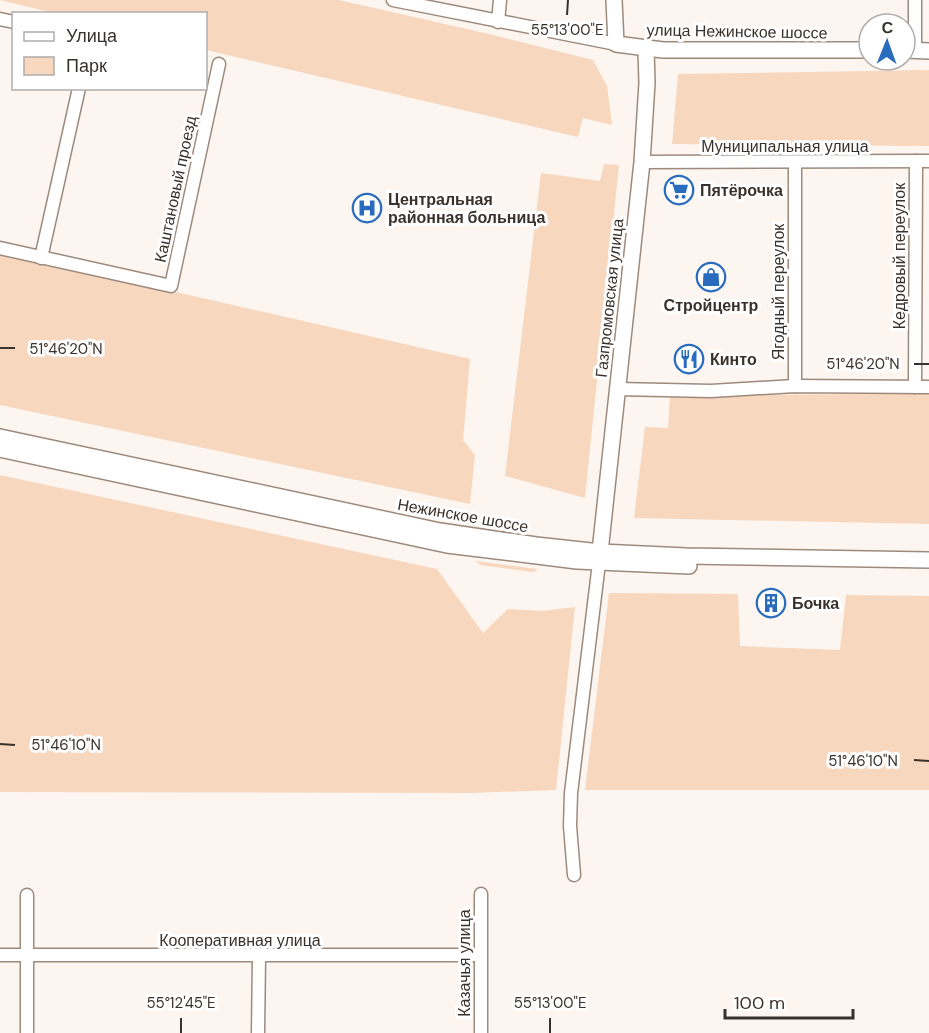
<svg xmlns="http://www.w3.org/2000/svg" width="929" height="1033" font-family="'DM Sans',sans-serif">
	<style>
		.green { fill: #f8d7bf }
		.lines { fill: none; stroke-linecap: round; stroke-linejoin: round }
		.minor-casing { stroke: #9c8a7d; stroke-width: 15 }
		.major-casing { stroke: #9c8a7d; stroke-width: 18 }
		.minor { stroke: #fff; stroke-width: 12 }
		.major { stroke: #fff; stroke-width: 15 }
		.ticks { fill: none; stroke: #39322c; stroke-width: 2 }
		.labels { text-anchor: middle; stroke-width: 6; stroke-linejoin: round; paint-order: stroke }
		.street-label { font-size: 16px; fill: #39322c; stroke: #fff }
		.poi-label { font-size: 16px; font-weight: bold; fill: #39322c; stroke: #fff; text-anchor: start }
		.ticks-label { font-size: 15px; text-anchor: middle; fill: #39322c; stroke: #fff; stroke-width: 6; stroke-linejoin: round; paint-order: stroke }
	</style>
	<rect width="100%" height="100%" fill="#fdf5ef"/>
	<g class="green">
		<polygon points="339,0 489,34 593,60 607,86 612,125 583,118 578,137 206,50 206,14 54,13 0,0"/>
		<polygon points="929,70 929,146 672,144 678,74"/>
		<polygon points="604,164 619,165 585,498 505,476 541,173 600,181"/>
		<polygon points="0,252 470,359 463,440 475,455 470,504 0,405"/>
		<polygon points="929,393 929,524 634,518 645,427 668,428 670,396"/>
		<polygon points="0,475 437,569 483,633 508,609 542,611 575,607 556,790 471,793 0,792"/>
		<polygon points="475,561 538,569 533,572 481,565"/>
		<polygon points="609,593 738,594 740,646 840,650 846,595 929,596 929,790 585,790"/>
	</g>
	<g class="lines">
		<g class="minor-casing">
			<g id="minor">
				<polyline points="393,0 616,44"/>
				<polyline points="915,0 915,51"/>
				<polyline points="0,19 14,22"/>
				<polyline points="498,22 500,0"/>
				<polyline points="642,162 929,161"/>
				<polyline points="795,163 795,386"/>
				<polyline points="0,248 171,286 219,64"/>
				<polyline points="41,258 79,88"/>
				<polyline points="915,387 916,161"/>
				<polyline points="617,389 711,391 795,386 929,387"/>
				<polyline points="574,875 570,826 571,793 599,563"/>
				<polyline points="0,955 480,955"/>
				<polyline points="27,1033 27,895"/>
				<polyline points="258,1033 259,956"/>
				<polyline points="481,1033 481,894"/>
			</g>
		</g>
		<g class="major-casing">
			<g id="major">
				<polyline points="614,0 616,44 663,50 869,50"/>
				<polyline points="905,50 929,51"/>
				<polyline points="0,437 440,531 536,545 600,552 686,556 929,560"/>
				<polyline points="0,449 447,545 577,561 689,566"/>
				<polyline points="600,552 642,162 647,83 646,49"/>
			</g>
		</g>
		<use href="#minor" class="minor"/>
		<use href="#major" class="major"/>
	</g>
	<path class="ticks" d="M567 15 568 0M0 348H15M914 364H929M0 744 15 745M914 760 929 761M181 1033V1018M550 1033V1018"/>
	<defs>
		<g id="supermarket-ring" transform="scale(1.5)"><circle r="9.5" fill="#fff" stroke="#296cbd" stroke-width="1.5"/><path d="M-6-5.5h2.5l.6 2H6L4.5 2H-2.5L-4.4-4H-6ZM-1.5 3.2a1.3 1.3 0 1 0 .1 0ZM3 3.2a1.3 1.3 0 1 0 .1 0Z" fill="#296cbd"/></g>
		<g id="hospital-ring" transform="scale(1.5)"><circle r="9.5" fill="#fff" stroke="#296cbd" stroke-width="1.5"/><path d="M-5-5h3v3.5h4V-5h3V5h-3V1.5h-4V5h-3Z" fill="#296cbd"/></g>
		<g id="shop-ring" transform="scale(1.5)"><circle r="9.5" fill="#fff" stroke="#296cbd" stroke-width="1.5"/><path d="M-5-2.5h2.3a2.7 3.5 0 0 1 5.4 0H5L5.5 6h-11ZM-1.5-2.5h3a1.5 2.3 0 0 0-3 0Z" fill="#296cbd"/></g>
		<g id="restaurant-ring" transform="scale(1.5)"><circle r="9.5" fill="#fff" stroke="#296cbd" stroke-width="1.5"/><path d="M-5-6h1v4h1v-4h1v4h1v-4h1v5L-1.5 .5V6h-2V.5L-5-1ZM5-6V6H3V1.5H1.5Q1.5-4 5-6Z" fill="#296cbd"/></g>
		<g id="building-ring" transform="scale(1.5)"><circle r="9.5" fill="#fff" stroke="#296cbd" stroke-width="1.5"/><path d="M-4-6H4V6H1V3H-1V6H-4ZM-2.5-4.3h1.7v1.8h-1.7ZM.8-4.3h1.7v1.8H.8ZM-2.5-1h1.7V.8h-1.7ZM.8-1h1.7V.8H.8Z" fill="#296cbd"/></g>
	</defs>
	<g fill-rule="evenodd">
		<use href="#supermarket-ring" x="679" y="190"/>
		<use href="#hospital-ring" x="367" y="208"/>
		<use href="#shop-ring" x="711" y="277"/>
		<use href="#restaurant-ring" x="689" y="359"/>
		<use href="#building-ring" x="771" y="603"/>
	</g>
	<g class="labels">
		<g class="street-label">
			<text transform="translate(737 31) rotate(1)" y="6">улица Нежинское шоссе</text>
			<text x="785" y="152">Муниципальная улица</text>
			<text transform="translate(175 189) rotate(-78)" y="6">Каштановый проезд</text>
			<text transform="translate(899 256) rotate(-90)" y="6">Кедровый переулок</text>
			<text transform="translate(778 292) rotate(-90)" y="6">Ягодный переулок</text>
			<text transform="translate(609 298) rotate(-84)" y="6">Газпромовская улица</text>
			<text transform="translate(463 515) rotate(10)" y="6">Нежинское шоссе</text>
			<text x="240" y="946">Кооперативная улица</text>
			<text transform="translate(464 963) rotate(-90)" y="6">Казачья улица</text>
		</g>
		<g class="poi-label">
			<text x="700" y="196">Пятёрочка</text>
			<text x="388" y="205">Центральная<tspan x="388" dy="18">районная больница</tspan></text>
			<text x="711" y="311" text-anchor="middle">Стройцентр</text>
			<text x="710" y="365">Кинто</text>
			<text x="792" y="609">Бочка</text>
		</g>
	</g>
	<g class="ticks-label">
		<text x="567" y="35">55°13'00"E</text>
		<text x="66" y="354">51°46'20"N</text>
		<text x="863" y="369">51°46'20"N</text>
		<text x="66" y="750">51°46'10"N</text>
		<text x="863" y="766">51°46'10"N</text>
		<text x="181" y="1008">55°12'45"E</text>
		<text x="550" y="1008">55°13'00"E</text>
	</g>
	<rect x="12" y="12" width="195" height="78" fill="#ffffff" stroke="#b0adab" stroke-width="1.5"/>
	<rect x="24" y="32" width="30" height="9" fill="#ffffff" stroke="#b0adab" stroke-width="1.5"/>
	<text x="66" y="42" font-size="18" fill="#39322c">Улица</text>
	<rect x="24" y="57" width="30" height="18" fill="#f8d7bf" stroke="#b0adab" stroke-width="1.5"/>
	<text x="66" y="72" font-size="18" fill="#39322c">Парк</text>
	<g transform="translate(887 42) rotate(1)"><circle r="28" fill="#ffffff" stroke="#b0adab" stroke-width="1.5"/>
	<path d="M0-4.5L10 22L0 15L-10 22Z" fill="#296cbd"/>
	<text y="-9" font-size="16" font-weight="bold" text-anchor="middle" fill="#39322c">С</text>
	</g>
	<path d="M725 1009v9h128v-9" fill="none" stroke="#39322c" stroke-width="3"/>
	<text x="734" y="1009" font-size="18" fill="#39322c" stroke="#ffffff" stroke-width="4.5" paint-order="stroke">100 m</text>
</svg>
